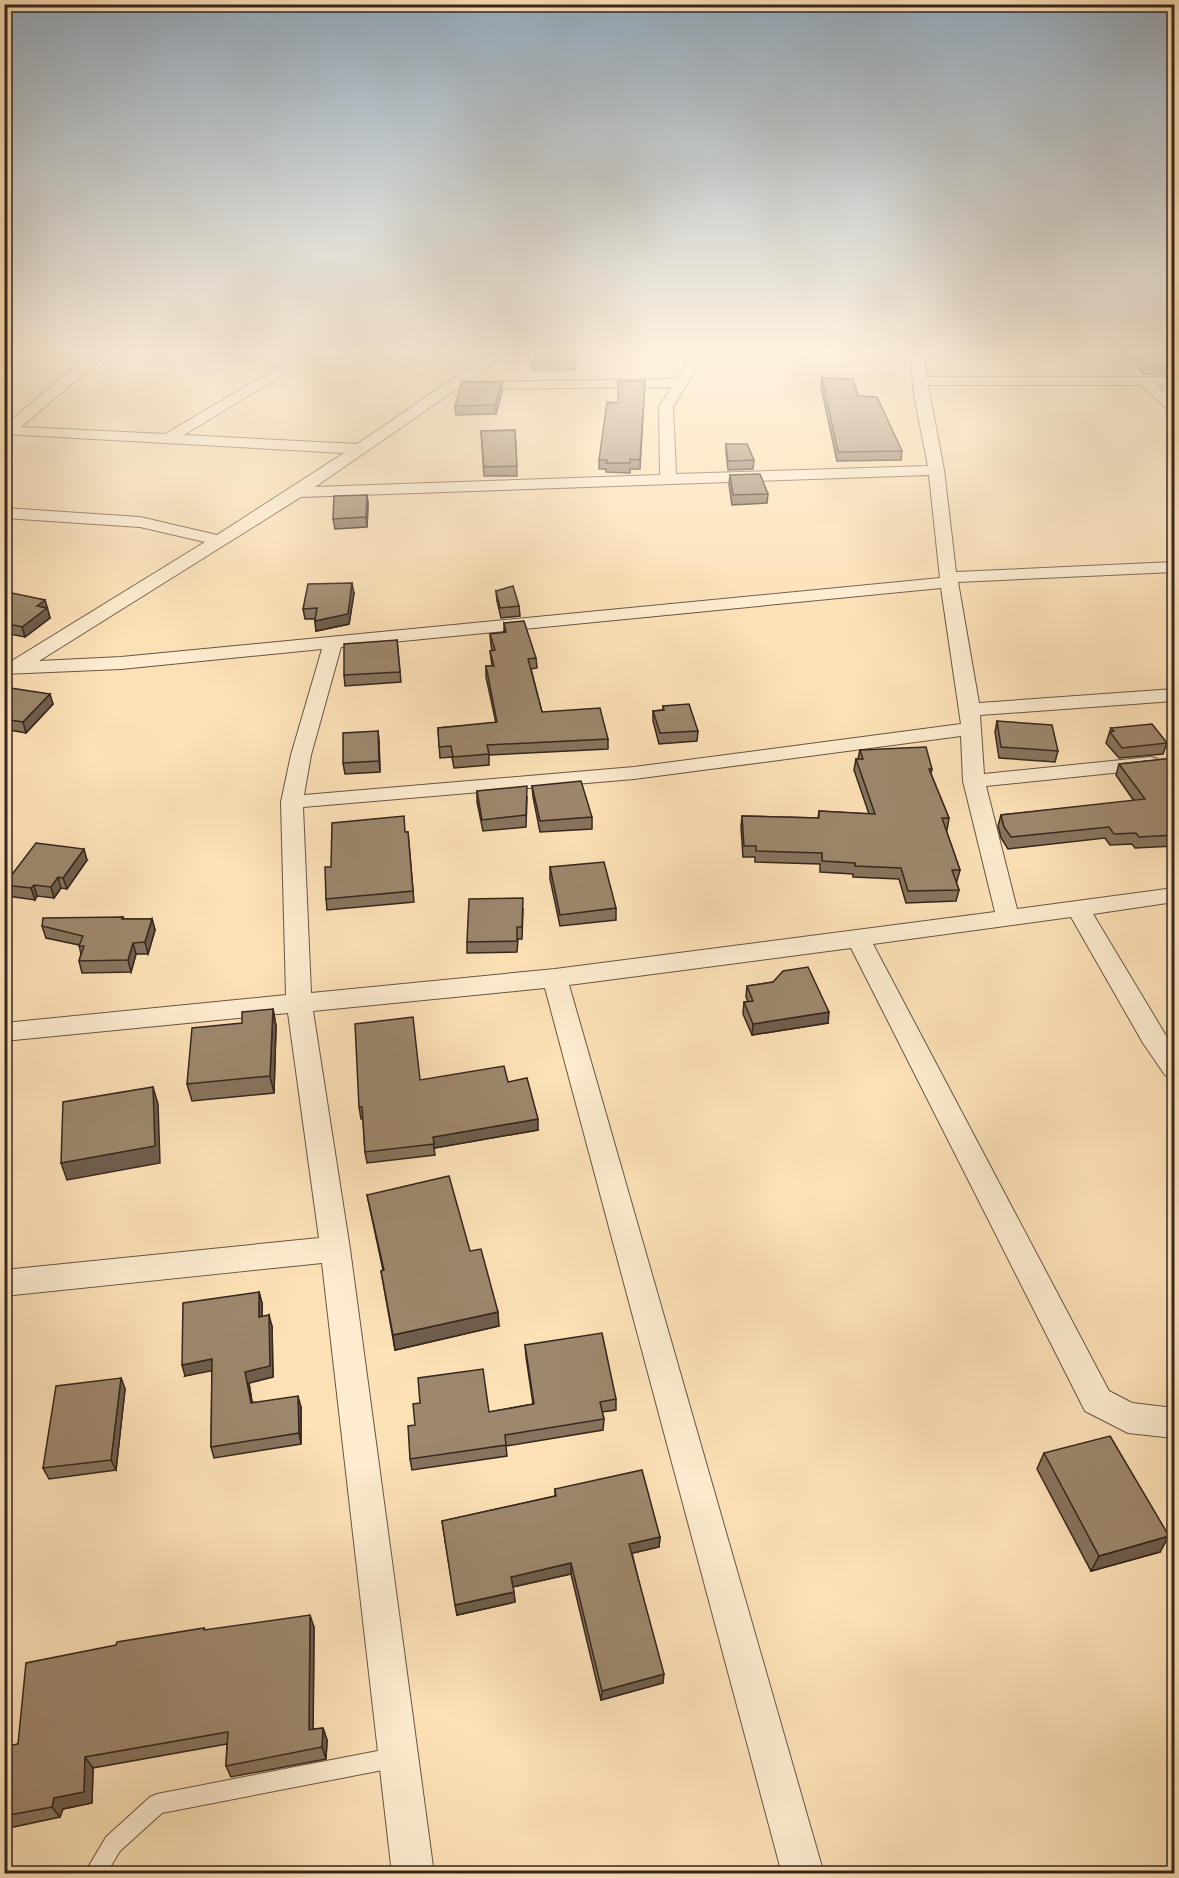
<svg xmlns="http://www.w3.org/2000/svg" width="1179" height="1878" font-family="'IM FELL English',serif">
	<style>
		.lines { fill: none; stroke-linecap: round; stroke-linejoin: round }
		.lane-casing { stroke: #685544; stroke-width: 2 }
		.street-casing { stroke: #685544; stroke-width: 2 }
		.lane { fill: #fdecd0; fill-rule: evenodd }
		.street { fill: #fdecd0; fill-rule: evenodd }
		.wall { fill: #87745e; stroke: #36261d; stroke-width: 1.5 }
		.shaded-wall { fill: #6e5e4c; stroke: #36261d; stroke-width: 1.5 }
		.building { fill: #9d876d; stroke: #36261d; stroke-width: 1.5 }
	</style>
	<rect width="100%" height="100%" fill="#fce1b7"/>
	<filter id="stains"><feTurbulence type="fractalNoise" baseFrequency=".00333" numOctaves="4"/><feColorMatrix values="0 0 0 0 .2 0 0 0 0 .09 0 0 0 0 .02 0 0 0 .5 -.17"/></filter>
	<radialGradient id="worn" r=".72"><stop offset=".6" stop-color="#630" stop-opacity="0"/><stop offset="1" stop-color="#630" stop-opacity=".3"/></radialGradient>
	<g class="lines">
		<g class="lane-casing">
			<polygon id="lane" points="393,1748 400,1751 403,1758 400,1765 393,1768 162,1813 120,1851 106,1874 84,1874 106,1837 150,1797 157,1794"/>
		</g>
		<g class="street-casing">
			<path id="street" d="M303 353H318L184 435 357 444 491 353H506L467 382 677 379 693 353H706L673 407 676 474 928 466 914 395 910 353H924L927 377H1174V385H1157L1174 401V412L1169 411 1141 385H928L944 470 956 572 1174 562V572L958 582 979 703 1174 689V701L980 715 984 774 1151 757 1158 759 1161 763 1158 767 1151 769 986 786 1017 909 1174 888V902L1093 914 1174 1049V1078L1165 1075 1143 1043 1071 917 873 944 1109 1391 1132 1403 1174 1408V1438L1128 1433 1085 1411 851 948 569 985 824 1874H782L545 988 313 1011 350 1249 434 1874H392L322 1263 4 1296V1270L319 1238 288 1013 4 1041V1023L286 995 281 802 291 755 322 649 121 669 4 674V662H10L205 542 140 527 4 518V508L140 517 217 535 344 453 4 434V426L89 355 94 354 101 358 99 361 21 427 165 434ZM464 384 465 388 470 389 672 387 659 407 660 475 315 487ZM929 475 940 578 121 657 39 661 301 497ZM941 588 961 724 634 767 304 795 311 755 341 647ZM961 736 963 781 995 912 555 969 311 993 303 807 634 779Z"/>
		</g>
		<use href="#lane" class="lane"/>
		<use href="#street" class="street"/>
	</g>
	<g class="wall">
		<polygon points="577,353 575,370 532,370 532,362"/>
		<polygon points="1124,353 1174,353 1174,375 1144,374"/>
		<polygon points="822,378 858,396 902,451 901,460 837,461 821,387"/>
		<polygon points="1174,378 1174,394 1169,387 1172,379"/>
		<polygon points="645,381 640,469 630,469 630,473 606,472 606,469 599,469 599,460 618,403"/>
		<polygon points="502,382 502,391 496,414 456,415 455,406"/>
		<polygon points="515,430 517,476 484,476 481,431"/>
		<polygon points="726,444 754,460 753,469 728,470 726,453"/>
		<polygon points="730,475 768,494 767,503 732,505 729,484"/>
		<polygon points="367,495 368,504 367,527 335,529 333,519"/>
		<polygon points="496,591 519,606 520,616 501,618 497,601"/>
		<polygon points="354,593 349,624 316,631 315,619 305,619 303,609"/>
		<polygon points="4,594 45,600 50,618 25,637 4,633"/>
		<polygon points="504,623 536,658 537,668 531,669 542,712 608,739 608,749 489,755 489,765 454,768 452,757 440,758 438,728 496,723 486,677 486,666 492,666 490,651 492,651 491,645 490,634 504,633"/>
		<polygon points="397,640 401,682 345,686 344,675"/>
		<polygon points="4,687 53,704 26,733 4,729"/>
		<polygon points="663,706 698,731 697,741 659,744 653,721 653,711 663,710"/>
		<polygon points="997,721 1058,751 1055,762 999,758 995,732"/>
		<polygon points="1111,728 1167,743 1163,754 1119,758 1106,743"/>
		<polygon points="378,731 379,742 380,772 345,774 343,763"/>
		<polygon points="860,750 932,769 931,774 949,818 947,830 946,830 960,870 957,881 956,881 959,890 956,901 906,903 899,879 853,877 853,874 820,872 820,864 755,862 755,857 743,857 741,827 742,816 818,818 819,811 869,814 854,770 856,759 858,759"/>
		<polygon points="1174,758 1174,846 1135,848 1132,844 1110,845 1105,838 1008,849 1001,838 998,826 1001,815 1134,801 1116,775 1119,764"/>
		<polygon points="532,786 592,817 592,829 540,832 533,797"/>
		<polygon points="477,791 527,797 526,827 483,831 477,802"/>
		<polygon points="406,832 408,832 414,902 327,910 326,899 331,867"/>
		<polygon points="87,860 67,889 61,888 54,898 37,896 35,900 8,896 4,887 4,884"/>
		<polygon points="550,867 616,908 616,920 560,926 550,879"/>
		<polygon points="523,909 522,939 518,939 517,952 467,953 467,942"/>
		<polygon points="123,917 124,919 152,919 155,930 148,954 136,954 131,972 82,973 79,961 81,954 79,945 46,938 42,926"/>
		<polygon points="773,982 828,1023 752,1035 743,1014 744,1002 748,1002 746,997 747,986"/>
		<polygon points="273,1009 276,1026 274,1093 192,1101 187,1084 242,1023"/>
		<polygon points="420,1080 508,1082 538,1130 434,1148 435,1155 367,1163 365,1152 363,1119 361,1119 359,1107"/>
		<polygon points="367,1195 470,1251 499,1326 395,1350 381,1271 383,1270"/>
		<polygon points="259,1292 262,1303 262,1316 272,1326 273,1377 249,1383 252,1402 301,1407 301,1444 214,1458 211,1447 212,1370 185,1376"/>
		<polygon points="525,1345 616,1399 616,1410 602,1412 604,1419 603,1430 506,1446 507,1456 412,1470 410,1459 489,1412 533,1404 526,1357"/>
		<polygon points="121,1378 125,1389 116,1470 49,1479 43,1468"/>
		<polygon points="1044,1453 1160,1552 1091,1571 1037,1469"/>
		<polygon points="555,1489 660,1537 659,1547 632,1553 663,1683 601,1700 571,1574 513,1587 515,1602 457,1615 442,1521 555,1496"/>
		<polygon points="314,1627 313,1729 323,1728 327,1740 326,1759 231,1777 226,1766 227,1744 93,1768 92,1803 63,1809 60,1817 4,1829 4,1747 18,1744 204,1628 205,1630"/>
	</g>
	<g class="shaded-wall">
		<polygon points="502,382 502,391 496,414 495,405"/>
		<polygon points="367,495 368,504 367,527 366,517"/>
		<polygon points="352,583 354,593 349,624 316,631 315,621"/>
		<polygon points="45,600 50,618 25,637 22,627 37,606"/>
		<polygon points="50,694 53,704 26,733 23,722"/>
		<polygon points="378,731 379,742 380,772 379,761"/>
		<polygon points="84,849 87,860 67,889 63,878"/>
		<polygon points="58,877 61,888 54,898 51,887"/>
		<polygon points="34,885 37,896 35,900 31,888"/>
		<polygon points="152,919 155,930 148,954 145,942"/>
		<polygon points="133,943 136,954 131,972 128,960"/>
		<polygon points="273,1009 276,1026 274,1093 270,1076"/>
		<polygon points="829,1012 828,1023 752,1035 753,1024"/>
		<polygon points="6,1043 10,1055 9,1061 11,1067 6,1096 4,1092 4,1050"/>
		<polygon points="153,1087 158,1104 160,1163 67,1180 61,1163"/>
		<polygon points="538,1119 538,1130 434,1148 433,1137"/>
		<polygon points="4,1138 8,1145 4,1166"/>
		<polygon points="259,1292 262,1303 262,1328 259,1317"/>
		<polygon points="498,1312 499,1326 395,1350 393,1335"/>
		<polygon points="269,1315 272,1326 273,1377 249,1383 254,1414 251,1403 245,1372"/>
		<polygon points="212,1359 216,1370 185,1376 182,1365"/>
		<polygon points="121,1378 125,1389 116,1470 111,1460"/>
		<polygon points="298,1396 301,1407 301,1444 299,1433"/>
		<polygon points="1169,1536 1160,1552 1091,1571 1099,1556"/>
		<polygon points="660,1537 659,1547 629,1554 629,1544"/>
		<polygon points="571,1563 571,1574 512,1587 511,1577"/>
		<polygon points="514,1592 515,1602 457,1615 455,1605"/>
		<polygon points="310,1615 314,1627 313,1742 309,1730"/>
		<polygon points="664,1674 663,1683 601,1700 602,1691"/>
		<polygon points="323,1728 327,1740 326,1759 322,1747"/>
		<polygon points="85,1757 93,1768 92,1803 63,1809 60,1817 52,1807 54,1798"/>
	</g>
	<g class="building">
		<polygon points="540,353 576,353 575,363 532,362"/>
		<polygon points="1134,353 1174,353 1174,367 1146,366"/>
		<polygon points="822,378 853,379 858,396 877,397 902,451 838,452"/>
		<polygon points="618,381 645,381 640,460 630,459 630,463 606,463 607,460 599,460 607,402 618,403"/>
		<polygon points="462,382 502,382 495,405 455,406"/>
		<polygon points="515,430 517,466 484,467 481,431"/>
		<polygon points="726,444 747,444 754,460 728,461"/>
		<polygon points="760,474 768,494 733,495 730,475"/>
		<polygon points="367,495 366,517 333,519 334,496"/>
		<polygon points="352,583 348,614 315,621 317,608 303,609 308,584"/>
		<polygon points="513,586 519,606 500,608 496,591"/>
		<polygon points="7,592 45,600 37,606 47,608 22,627 4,623 4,594"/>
		<polygon points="524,621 536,658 528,659 542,712 600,708 608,739 487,745 489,754 453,757 451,746 439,747 438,728 497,722 486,666 494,666 490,651 495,650 490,634 506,632 504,623"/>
		<polygon points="397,640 400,672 344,675 344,644"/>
		<polygon points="4,687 50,694 23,722 4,719"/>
		<polygon points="689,704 698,731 660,733 653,711 664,710 663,706"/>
		<polygon points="997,721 1052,725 1058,751 1001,747"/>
		<polygon points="1152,724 1167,743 1122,748 1110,732 1114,731 1111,728"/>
		<polygon points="378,731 379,761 343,763 343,733"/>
		<polygon points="926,747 932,769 929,769 949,818 942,818 960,870 952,870 959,890 908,891 901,868 855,866 855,863 822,861 822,853 756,851 756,846 744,846 742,816 819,818 819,811 875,814 856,759 863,759 860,750"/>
		<polygon points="1174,758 1174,835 1139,837 1136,833 1114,834 1109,827 1011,837 1004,827 1001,815 1145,799 1119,764"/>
		<polygon points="581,781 592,817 540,821 532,786"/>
		<polygon points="527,786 526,815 482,820 477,791"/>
		<polygon points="404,816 405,832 408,832 413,891 326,899 325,867 331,867 332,823"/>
		<polygon points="36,843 84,849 63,878 58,877 51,887 34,885 31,888 4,885"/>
		<polygon points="604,862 616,908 560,915 550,867"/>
		<polygon points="523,898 522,927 517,927 517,941 467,942 469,899"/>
		<polygon points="123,917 122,919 152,919 145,942 133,943 128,960 79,961 84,946 79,946 83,936 42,926 43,918"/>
		<polygon points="808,967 829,1012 753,1024 744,1002 753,1001 747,986 773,982 783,971"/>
		<polygon points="273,1009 270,1076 187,1084 192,1028 242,1023 242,1012"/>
		<polygon points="413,1017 420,1080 504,1066 508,1082 527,1078 538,1119 433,1137 434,1144 365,1152 362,1107 359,1107 355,1024"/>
		<polygon points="7,1055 4,1068 4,1056"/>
		<polygon points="153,1087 155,1146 61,1163 63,1102"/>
		<polygon points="449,1176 470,1251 481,1249 498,1312 393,1335 381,1271 384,1270 367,1195"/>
		<polygon points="259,1292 259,1317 269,1315 270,1366 245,1372 251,1403 298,1396 299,1433 211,1447 212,1359 182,1365 183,1303"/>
		<polygon points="602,1333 616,1399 600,1402 604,1419 505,1435 506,1445 410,1459 408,1426 415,1425 413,1404 420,1403 418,1378 483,1369 489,1412 534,1404 525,1345"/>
		<polygon points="121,1378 111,1460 43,1468 56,1386"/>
		<polygon points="1110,1436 1169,1536 1099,1556 1044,1453"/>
		<polygon points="642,1470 660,1537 629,1544 664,1674 602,1691 571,1563 511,1577 514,1592 455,1605 442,1521 556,1496 555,1489"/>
		<polygon points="310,1615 309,1730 323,1728 322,1747 226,1766 228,1732 85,1757 84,1792 54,1798 52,1807 4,1816 4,1747 18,1744 26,1663 116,1645 117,1642 204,1628 204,1630"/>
	</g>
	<linearGradient id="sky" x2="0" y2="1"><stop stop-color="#95acc0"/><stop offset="0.57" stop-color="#fef2df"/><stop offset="1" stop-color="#fef2df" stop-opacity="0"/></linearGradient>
	<rect width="1179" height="616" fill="url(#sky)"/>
	<rect width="1179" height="1878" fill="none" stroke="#fce1b7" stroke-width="24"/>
	<rect x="6" y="6" width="1167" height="1866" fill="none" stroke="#36261d" stroke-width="3"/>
	<rect x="12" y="12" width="1155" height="1854" fill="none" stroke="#36261d" stroke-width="1.5"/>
	<rect width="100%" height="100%" filter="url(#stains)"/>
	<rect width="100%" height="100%" fill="url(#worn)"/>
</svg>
